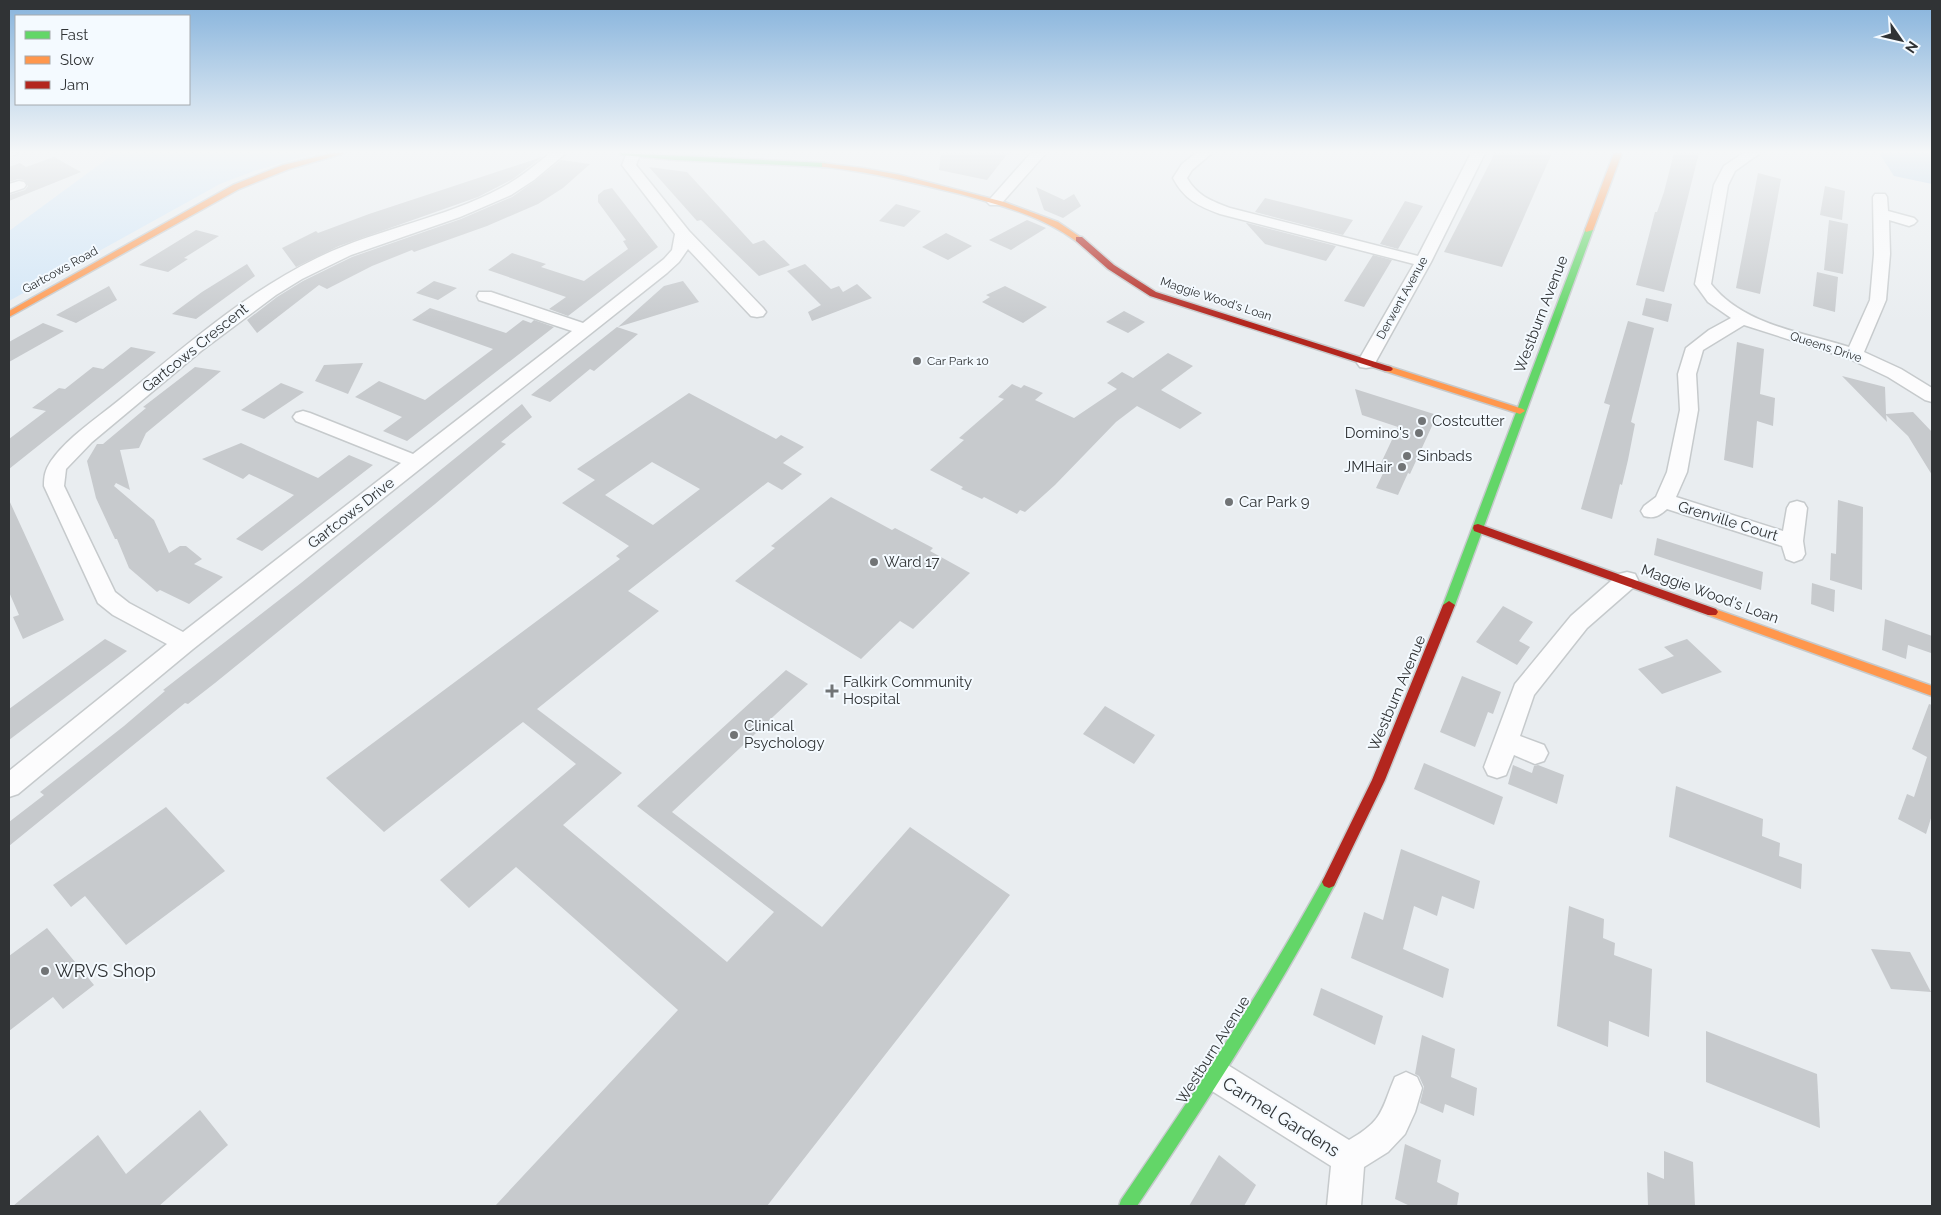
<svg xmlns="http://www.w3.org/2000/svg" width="1941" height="1215" font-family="Raleway,sans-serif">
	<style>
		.green { fill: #d2e6f7 }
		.forest { fill: #bcd5e9 }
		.building { fill: #c7cacd; fill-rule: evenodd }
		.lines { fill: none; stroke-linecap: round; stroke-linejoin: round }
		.street-casing { stroke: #c6cacc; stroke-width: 3 }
		.fast-casing { stroke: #c6cacc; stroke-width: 3 }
		.slow-casing { stroke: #c6cacc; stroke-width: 3 }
		.jam-casing { stroke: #c6cacc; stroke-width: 3 }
		.street { fill: #fcfcfd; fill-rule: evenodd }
		.fast { fill: #63d668; fill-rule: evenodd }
		.slow { fill: #ff974d; fill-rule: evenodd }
		.jam { fill: #b3261e; fill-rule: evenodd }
		.rail-casing { stroke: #c4c5c6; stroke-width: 4 }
		.rail { stroke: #f4faff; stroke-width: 2.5; stroke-dasharray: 8; stroke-linecap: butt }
		.poi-dot { fill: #717476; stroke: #f4faff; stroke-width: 2 }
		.labels { text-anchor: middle; stroke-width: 4; stroke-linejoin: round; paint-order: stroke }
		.far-street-label { font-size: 12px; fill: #303335; stroke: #f4faff }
		.far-poi-label { font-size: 12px; fill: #303335; stroke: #f4faff; text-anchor: start }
		.street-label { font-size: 15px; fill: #303335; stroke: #f4faff }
		.poi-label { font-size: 15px; fill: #303335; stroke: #f4faff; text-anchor: start }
		.near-poi-label { font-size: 18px; fill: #303335; stroke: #f4faff; text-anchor: start }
		.near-street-label { font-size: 18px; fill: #303335; stroke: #f4faff }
	</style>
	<rect width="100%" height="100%" fill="#e9edf0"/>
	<polygon class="green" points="115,153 316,153 251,172 220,184 9,301 9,231"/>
	<polygon class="forest" points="1879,153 1932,153 1932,184 1894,176"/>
	<g class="building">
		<polygon points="941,153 1008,153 987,180 939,170"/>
		<polygon points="1495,153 1552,153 1502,267 1444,252"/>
		<polygon points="1674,153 1699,153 1664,292 1636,285 1655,212 1657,212 1664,192"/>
		<polygon points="54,157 81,172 9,201 9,195 25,190 28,186 24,180 18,179 9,182 9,167 20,163 26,167"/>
		<polygon points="542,157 513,179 478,197 339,246 296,267 282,248 316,231 318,233 369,214"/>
		<polygon points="561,160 590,164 563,188 538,204 487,226 414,252 412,250 372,266 327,289 319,285 257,333 247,320 277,297 303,281 352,257 461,219 512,197 535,181"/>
		<polygon points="649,167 687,172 753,244 764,240 790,265 759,276 701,220 697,221"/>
		<polygon points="1758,173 1781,179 1760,294 1736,288"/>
		<polygon points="1825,186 1845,191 1842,220 1820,215"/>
		<polygon points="1036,187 1064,200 1074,194 1081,206 1063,218 1044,210"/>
		<polygon points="612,188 658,247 568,316 549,309 566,297 488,270 512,253 546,264 541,267 584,281 628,249 623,241 626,240 598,202 598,195 604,190"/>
		<polygon points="1265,198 1353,220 1343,235 1255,212"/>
		<polygon points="1405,201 1423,206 1398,249 1380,244"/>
		<polygon points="896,204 921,211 904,227 879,221"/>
		<polygon points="1027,220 1046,228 1011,250 989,240"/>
		<polygon points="1829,220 1848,224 1843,274 1824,270"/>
		<polygon points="1246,223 1247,223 1336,246 1326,261 1265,244"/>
		<polygon points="196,230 219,236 184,258 188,259 168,272 139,265"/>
		<polygon points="946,233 972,246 948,260 922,247"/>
		<polygon points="1373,255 1392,260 1364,307 1344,301"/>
		<polygon points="247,264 255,276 196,319 172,314 202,292"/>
		<polygon points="805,264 831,289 839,286 843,292 857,284 872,298 812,321 808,312 821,305 787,271"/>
		<polygon points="1817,272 1838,277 1835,312 1813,306"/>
		<polygon points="434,281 457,288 438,300 416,293"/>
		<polygon points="683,281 699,302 618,327 664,286"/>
		<polygon points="109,286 117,300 76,323 56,315"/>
		<polygon points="1005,286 1047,307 1023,323 982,302 990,297 986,295"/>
		<polygon points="1646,298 1672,304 1668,322 1642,315"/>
		<polygon points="430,308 506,333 523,320 531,323 534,320 554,327 407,441 383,431 402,417 355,397 379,381 425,400 493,349 412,320"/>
		<polygon points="1124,311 1145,322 1128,333 1106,322"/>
		<polygon points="1628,321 1654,328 1631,422 1635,424 1628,460 1622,485 1620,484 1612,519 1581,509 1610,405 1604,403"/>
		<polygon points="43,323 64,331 9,362 9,342"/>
		<polygon points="617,327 638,334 594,371 590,369 550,402 531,395"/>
		<polygon points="1737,342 1764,349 1760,394 1775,398 1773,426 1757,421 1753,468 1724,460"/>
		<polygon points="131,347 156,352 9,469 9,439 46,411 32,408 59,388 65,389 93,367 103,369"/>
		<polygon points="1168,353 1193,366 1161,390 1202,413 1180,429 1137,406 1116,422 1055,485 1025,512 1020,510 1017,514 984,497 982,499 961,489 963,487 930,470 964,440 959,438 1004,399 998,397 1012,384 1021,388 1024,385 1043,393 1035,400 1074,418 1117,389 1107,383 1122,372 1133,378"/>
		<polygon points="363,363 348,394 315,381 324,365"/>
		<polygon points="195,367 221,371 146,433 139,448 120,450 130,490 116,483 114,486 154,520 169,553 180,546 186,546 202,559 194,564 223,577 189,604 160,590 157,592 129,568 117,539 115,539 96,498 87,461 97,444 103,444 146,408 143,407"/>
		<polygon points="1842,376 1885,387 1886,414 1913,412 1932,432 1932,475 1908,436 1886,415 1887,422"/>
		<polygon points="281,383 304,392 264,419 241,410"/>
		<polygon points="1355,389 1437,415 1410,474 1408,473 1398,495 1376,488 1387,465 1381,463 1398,427 1362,415"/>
		<path d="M689 393 776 439 781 435 804 447 783 463 802 474 782 490 768 482 628 591 659 611 537 709 622 773 563 825 727 962 774 912 637 806 786 670 808 684 672 812 822 927 910 827 1010 895 767 1206H495L678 1010 516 867 469 908 440 880 576 764 523 722 384 832 326 778 620 559 616 556 629 546 562 503 595 480 577 469ZM652 462 700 489 653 525 605 495Z"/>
		<polygon points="522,404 532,417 501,442 506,444 435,504 215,683 188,704 185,703 9,846 9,822 44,795 40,792 124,726 165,691 163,690 301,583"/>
		<polygon points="241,443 318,478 349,455 373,465 262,551 236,539 294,495 249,474 243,479 202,459"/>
		<polygon points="831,497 892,530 895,528 933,548 930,551 970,573 913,629 900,621 861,659 735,581 775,548 771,546"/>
		<polygon points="9,500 64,620 23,639 13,617 19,615 9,592"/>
		<polygon points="1838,500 1863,507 1862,590 1830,580 1831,553 1836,554"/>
		<polygon points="1657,538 1763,572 1761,590 1654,555"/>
		<polygon points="1812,583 1835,590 1834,612 1811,604"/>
		<polygon points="1503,606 1533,622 1519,641 1530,647 1517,665 1476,642"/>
		<polygon points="1885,619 1932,636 1931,653 1908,645 1906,659 1882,650"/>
		<polygon points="105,639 127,651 9,740 9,709"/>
		<polygon points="1687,639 1722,672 1662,694 1638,669 1674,656 1664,647"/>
		<polygon points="1462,676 1501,692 1493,714 1488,712 1475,747 1440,732"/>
		<polygon points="1929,704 1932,705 1932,815 1926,834 1898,819 1907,794 1914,797 1927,757 1912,749"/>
		<polygon points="1105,706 1155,735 1134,764 1083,734"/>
		<polygon points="1424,763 1503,797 1494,825 1414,789"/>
		<polygon points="1513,765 1532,773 1534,766 1538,765 1564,775 1557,804 1508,784"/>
		<polygon points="1676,786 1763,819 1762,836 1780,843 1779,856 1802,864 1801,889 1669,837"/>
		<polygon points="166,807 225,871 126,945 85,896 71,907 53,885"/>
		<polygon points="1401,849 1480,881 1474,909 1442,896 1437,916 1414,906 1403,949 1449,969 1443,998 1351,958 1364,912 1383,920"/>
		<polygon points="1569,906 1604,919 1603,938 1615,943 1614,955 1652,969 1649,1037 1609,1021 1608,1047 1557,1026"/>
		<polygon points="47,928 94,985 63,1009 53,997 9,1031 9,956"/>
		<polygon points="1871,949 1910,952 1931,992 1891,989"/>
		<polygon points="1321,988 1383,1016 1375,1045 1313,1015"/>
		<polygon points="1706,1031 1817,1074 1820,1128 1706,1082"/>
		<polygon points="1422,1035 1455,1049 1451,1077 1477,1088 1474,1116 1445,1104 1443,1113 1420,1103 1424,1087 1419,1076 1415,1074"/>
		<polygon points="200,1110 228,1145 159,1206 13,1206 98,1135 126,1174"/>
		<polygon points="1405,1144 1441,1160 1437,1182 1459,1193 1457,1206 1410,1206 1395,1199"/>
		<polygon points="1664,1151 1693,1162 1695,1206 1648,1206 1647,1172 1664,1179"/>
		<polygon points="1219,1155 1256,1185 1244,1206 1189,1206"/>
	</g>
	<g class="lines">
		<g class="street-casing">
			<g id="street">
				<path d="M550 153H566L534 180 511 195 460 217 351 255 302 279 276 295 201 351 92 442 66 469 64 486 115 592 129 603 183 632 401 463 296 421 293 417 296 413 303 411 310 413 413 454 572 331 479 300 477 296 479 292H491L583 323 664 259 672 250 675 234 622 165 627 153H639L640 155 636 165 689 231 763 308 766 312 763 316 757 317 751 316 688 249 679 262 667 273 193 649 18 794 9 797V771L167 644 113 615 98 603 44 486C44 476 45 470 51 461 68 437 96 419 118 401 182 349 243 294 317 258 376 229 443 219 501 188 519 179 534 166 550 153Z"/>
				<polygon points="1031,153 1046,153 1000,205 990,205 987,202 990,199"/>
				<path d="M1196 153H1212L1192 170 1187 178C1197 196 1212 201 1230 208L1418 256 1471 153H1485L1431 262 1375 363 1372 367 1366 368 1360 367 1357 363 1414 264 1220 214C1198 206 1184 199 1173 178L1182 164Z"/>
				<path d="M1743 153H1760L1735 171 1728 185 1711 284C1743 325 1802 332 1849 347L1870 300 1874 254 1873 197 1875 194H1885L1887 197 1888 211 1914 218 1917 221 1914 224 1909 226 1889 220 1890 254 1886 300 1864 352 1901 369 1932 388V402L1925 400 1888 377 1850 359 1744 325 1703 350 1696 374 1698 410 1687 472 1676 497 1783 531 1787 508 1790 503 1797 501 1804 503 1807 508 1803 541 1805 554 1802 559 1794 562 1786 559 1782 546 1667 509C1659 516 1654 519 1644 516L1641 511 1644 506 1656 497 1667 472 1680 410 1678 374 1686 348 1709 330 1731 318 1708 302 1695 284 1714 185 1724 166Z"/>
				<polygon points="19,181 24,182 26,185 24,188 9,193 9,184"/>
				<polygon points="1627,572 1635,574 1638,580 1635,586 1587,628 1534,695 1520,736 1544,745 1548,753 1544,761 1535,764 1514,755 1506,775 1497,778 1488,775 1484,767 1515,684 1571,616 1619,574"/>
				<path d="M1215 1059 1226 1064 1349 1140C1384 1120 1381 1110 1395 1077L1406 1072 1417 1077 1422 1088 1415 1112 1405 1134 1388 1152 1364 1167 1361 1206H1327L1331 1166 1204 1086 1199 1075 1204 1064Z"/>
			</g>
		</g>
		<g class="fast-casing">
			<g id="fast">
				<polygon points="619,153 825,163 829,165 825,167 675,160 622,155"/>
				<polygon points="1586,228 1593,230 1455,605 1453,608 1445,608 1443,605"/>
				<path d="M1329 876 1334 878 1336 882 1334 886C1275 997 1207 1102 1137 1206H1119L1121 1200C1193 1095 1263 989 1324 878Z"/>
			</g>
		</g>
		<g class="slow-casing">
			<g id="slow">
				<polygon points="333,153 345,153 289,169 239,189 9,317 9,311 233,185 283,165"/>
				<polygon points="1614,153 1622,153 1593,230 1586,232 1585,230"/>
				<path d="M822 163 862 168 900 175 1004 202 1058 222 1083 239 1076 241C1042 216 1000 205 960 194 915 183 871 172 825 167H822Z"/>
				<polygon points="1388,366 1523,409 1525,411 1520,414 1517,413 1385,371 1385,367"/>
				<polygon points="1712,608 1932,686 1932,696 1708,615 1706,612 1708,609"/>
			</g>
		</g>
		<g class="jam-casing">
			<g id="jam">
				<polygon points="1076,237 1082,237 1114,265 1156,292 1391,367 1393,369 1391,371 1385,371 1150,296 1108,269 1076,241"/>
				<polygon points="1478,524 1716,609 1718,612 1716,615 1708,615 1474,531 1473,528 1474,525"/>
				<polygon points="1449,601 1455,605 1385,780 1334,886 1329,888 1324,886 1322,882 1372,780 1443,605"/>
			</g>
		</g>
		<use href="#street" class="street"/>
		<use href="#fast" class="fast"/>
		<use href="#slow" class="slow"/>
		<use href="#jam" class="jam"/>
		<g class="rail-casing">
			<polyline id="rail" points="9,155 18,153"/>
		</g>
		<use href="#rail" class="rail"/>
	</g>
	<linearGradient id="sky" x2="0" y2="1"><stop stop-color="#86b3dc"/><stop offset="0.47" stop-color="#f5f7f8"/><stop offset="1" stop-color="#f5f7f8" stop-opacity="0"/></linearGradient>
	<rect width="1941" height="323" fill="url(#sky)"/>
	<g class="poi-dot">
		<circle cx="917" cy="361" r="5"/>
		<circle cx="1422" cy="421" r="5"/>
		<circle cx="1419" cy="433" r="5"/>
		<circle cx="1407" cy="456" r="5"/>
		<circle cx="1402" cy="467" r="5"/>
		<circle cx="1229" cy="502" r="5"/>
		<circle cx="874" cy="562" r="5"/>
		<path d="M829.5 683.5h5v5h5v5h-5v5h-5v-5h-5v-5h5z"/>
		<circle cx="734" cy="735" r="5"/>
		<circle cx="45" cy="971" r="5"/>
	</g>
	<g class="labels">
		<g class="far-street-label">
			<text transform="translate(60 270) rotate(-29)" y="4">Gartcows Road</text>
			<text transform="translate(1402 298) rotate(-61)" y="4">Derwent Avenue</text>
			<text transform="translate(1216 299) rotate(18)" y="4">Maggie Wood's Loan</text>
			<text transform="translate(1826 347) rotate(18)" y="4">Queens Drive</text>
		</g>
		<g class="far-poi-label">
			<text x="927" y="365">Car Park 10</text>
		</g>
		<g class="street-label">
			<text transform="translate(1541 314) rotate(-69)" y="5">Westburn Avenue</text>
			<text transform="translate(195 348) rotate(-39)" y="5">Gartcows Crescent</text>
			<text transform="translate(351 513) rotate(-38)" y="5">Gartcows Drive</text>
			<text transform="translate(1728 521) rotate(17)" y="5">Grenville Court</text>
			<text transform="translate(1710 594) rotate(20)" y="5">Maggie Wood's Loan</text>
			<text transform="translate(1397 693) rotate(-67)" y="5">Westburn Avenue</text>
			<text transform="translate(1213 1050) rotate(-58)" y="5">Westburn Avenue</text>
		</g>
		<g class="poi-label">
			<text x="1432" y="426">Costcutter</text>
			<text x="1409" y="438" text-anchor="end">Domino's</text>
			<text x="1417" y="461">Sinbads</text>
			<text x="1392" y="472" text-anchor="end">JMHair</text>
			<text x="1239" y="507">Car Park 9</text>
			<text x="884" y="567">Ward 17</text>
			<text x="843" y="687">Falkirk Community<tspan x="843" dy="17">Hospital</tspan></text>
			<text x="744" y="731">Clinical<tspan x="744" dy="17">Psychology</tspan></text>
		</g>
		<g class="near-poi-label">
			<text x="55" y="977">WRVS Shop</text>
		</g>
		<g class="near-street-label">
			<text transform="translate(1281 1117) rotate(32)" y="6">Carmel Gardens</text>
		</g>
	</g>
	<rect width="1941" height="1215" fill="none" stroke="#303335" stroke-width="20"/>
	<rect x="15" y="15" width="175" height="90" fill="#f4faff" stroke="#a6aaae"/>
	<rect x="25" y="31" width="25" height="8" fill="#63d668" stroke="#a6aaae"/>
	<text x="60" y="40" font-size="15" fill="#303335">Fast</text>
	<rect x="25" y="56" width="25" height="8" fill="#ff974d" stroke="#a6aaae"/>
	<text x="60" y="65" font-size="15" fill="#303335">Slow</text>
	<rect x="25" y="81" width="25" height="8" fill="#b3261e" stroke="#a6aaae"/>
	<text x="60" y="90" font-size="15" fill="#303335">Jam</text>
	<g transform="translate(1901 40) rotate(124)" stroke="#f4faff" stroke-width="4" paint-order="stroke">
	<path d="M0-4L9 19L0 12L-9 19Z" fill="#303335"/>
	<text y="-8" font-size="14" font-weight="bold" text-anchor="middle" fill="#303335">N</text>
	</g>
</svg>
